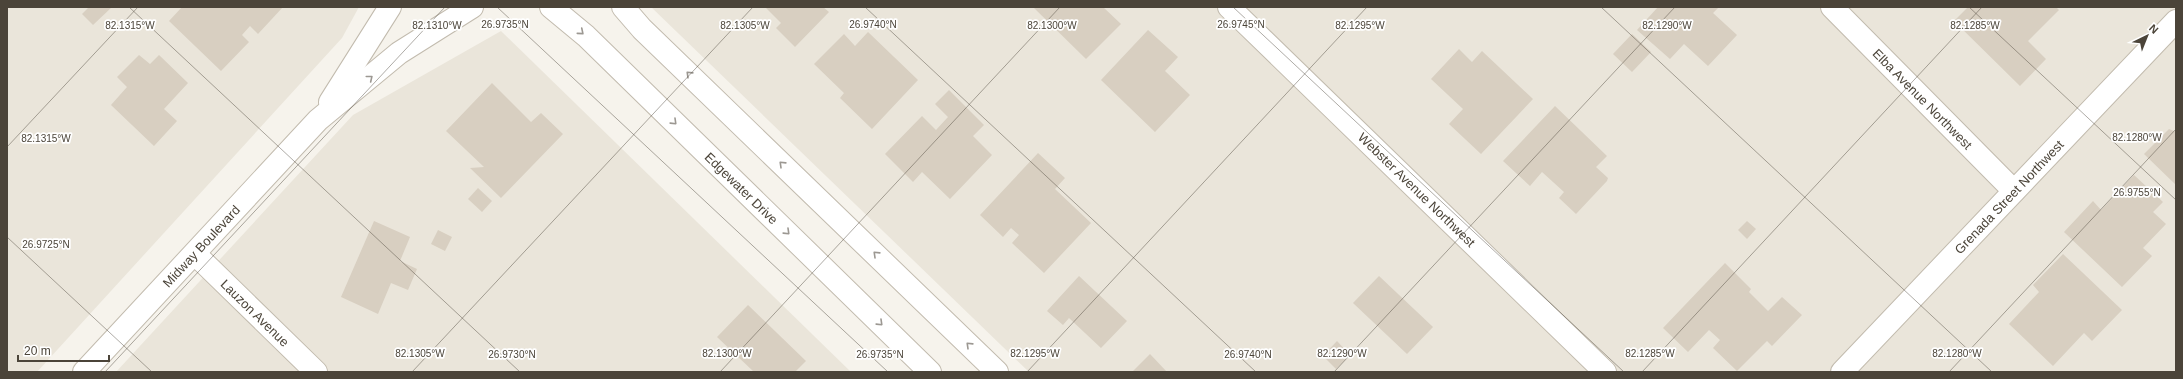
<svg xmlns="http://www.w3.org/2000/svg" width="2183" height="379" font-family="Helvetica,sans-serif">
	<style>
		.residential { fill: #eae5da }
		.building { fill: #d8cfc1 }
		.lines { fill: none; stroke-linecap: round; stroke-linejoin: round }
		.minor-casing { stroke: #c2bbae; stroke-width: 24 }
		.tertiary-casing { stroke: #c2bbae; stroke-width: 24 }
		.minor { stroke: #fff; stroke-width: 22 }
		.tertiary { stroke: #fff; stroke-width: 22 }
		.oneway { stroke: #9c9892 }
		.ticks { fill: none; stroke: #4b4439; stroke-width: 1; stroke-opacity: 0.45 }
		.labels { text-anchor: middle; stroke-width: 3.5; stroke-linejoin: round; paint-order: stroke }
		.street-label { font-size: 13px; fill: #4b4439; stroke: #fff }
		.ticks-label { font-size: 10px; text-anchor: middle; fill: #4b4439; stroke: #fff; stroke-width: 3.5; stroke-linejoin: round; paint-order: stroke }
	</style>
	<rect width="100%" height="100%" fill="#f6f3ec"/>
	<g class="residential">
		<polygon points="7,7 359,7 342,38 37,372 7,372"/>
		<polygon points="651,7 2176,7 2176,372 1029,372"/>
		<polygon points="501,31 851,372 116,372 353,115"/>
	</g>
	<g class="building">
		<polygon points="89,7 112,7 93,25 82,14"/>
		<polygon points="182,7 283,7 258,34 250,26 242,35 249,42 221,71 169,21"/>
		<polygon points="765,7 823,7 829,12 795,47 776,28 781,23"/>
		<polygon points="1033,7 1103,7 1121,24 1086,59"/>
		<polygon points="1658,7 1719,7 1713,13 1737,35 1708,66 1684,44 1670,59 1637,30"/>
		<polygon points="1968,7 2056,7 2059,10 2028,41 2046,59 2020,86 1954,21"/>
		<polygon points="1148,30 1178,57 1165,71 1190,95 1155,132 1101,80"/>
		<polygon points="868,32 918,80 872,129 840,98 844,93 814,64 844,34 855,46"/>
		<polygon points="1632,34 1651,52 1632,72 1613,54"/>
		<polygon points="1459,49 1472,62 1482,51 1533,99 1481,154 1449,124 1463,109 1431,79"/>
		<polygon points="139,55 150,64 159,55 188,83 164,109 177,121 154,146 111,105 127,87 117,77"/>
		<polygon points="492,83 531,122 541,113 563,134 501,198 470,168 484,167 446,131"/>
		<polygon points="949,90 984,125 973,136 992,155 950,199 922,172 913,182 885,154 922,116 936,130 948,117 935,104"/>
		<polygon points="1555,106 1607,156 1596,167 1608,178 1607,181 1576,214 1559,198 1564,192 1542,172 1530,186 1503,161"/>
		<polygon points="2169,129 2176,132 2176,185 2144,154"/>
		<polygon points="1038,153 1065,178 1055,189 1091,223 1044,273 1012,243 1019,235 1011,228 1003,237 980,215"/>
		<polygon points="2134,175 2163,202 2153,212 2166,224 2143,248 2152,256 2122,287 2064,232 2093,201 2101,210"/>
		<polygon points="478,188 492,201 482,212 468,199"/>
		<polygon points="374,221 410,237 400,261 417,269 408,290 391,283 378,314 341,297"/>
		<polygon points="1747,221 1756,229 1747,239 1738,230"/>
		<polygon points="438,230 452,237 445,251 431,244"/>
		<polygon points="2063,254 2122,310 2092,341 2084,333 2053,366 2009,324 2039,292 2033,285"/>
		<polygon points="1725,263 1751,289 1749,292 1768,311 1782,297 1802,315 1772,346 1767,341 1737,371 1713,348 1720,340 1709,330 1688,352 1663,328"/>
		<polygon points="1079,276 1127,321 1101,348 1069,318 1063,325 1047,311"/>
		<polygon points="1379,276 1433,327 1407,354 1353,303"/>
		<polygon points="748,305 806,361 795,372 754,372 717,337"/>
		<polygon points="1337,341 1350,355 1336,369 1323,356"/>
		<polygon points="1150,354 1167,372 1132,372"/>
	</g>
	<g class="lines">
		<g class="minor-casing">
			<g id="minor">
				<path id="s1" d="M1229 7 1605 372"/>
				<path id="s2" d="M1832 7 2014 191"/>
				<path id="s3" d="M195 254 316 372"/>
				<path id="s4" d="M1842 372 2176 21"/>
			</g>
		</g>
		<g class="tertiary-casing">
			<g id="tertiary">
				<path id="s5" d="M551 7 586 36 930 372"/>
				<polyline points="623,7 642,29 997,372"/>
				<polyline points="330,102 390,7"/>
				<path id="s6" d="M84 372 318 120 399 53 472 7"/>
			</g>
		</g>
		<use href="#minor" class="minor"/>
		<use href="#tertiary" class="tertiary"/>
	</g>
	<defs><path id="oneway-chevron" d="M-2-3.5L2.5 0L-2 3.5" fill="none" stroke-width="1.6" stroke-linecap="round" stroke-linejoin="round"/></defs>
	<g class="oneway">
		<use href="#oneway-chevron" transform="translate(581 32) rotate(40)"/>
		<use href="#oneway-chevron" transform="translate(689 74) rotate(-136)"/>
		<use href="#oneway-chevron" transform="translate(370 78) rotate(-39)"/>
		<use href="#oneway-chevron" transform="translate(674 122) rotate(44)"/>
		<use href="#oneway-chevron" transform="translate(782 164) rotate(-136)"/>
		<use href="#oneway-chevron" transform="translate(787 232) rotate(44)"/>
		<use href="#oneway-chevron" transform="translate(876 254) rotate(-136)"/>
		<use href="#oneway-chevron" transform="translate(880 323) rotate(44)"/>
		<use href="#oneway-chevron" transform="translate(969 345) rotate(-136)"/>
	</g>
	<path class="ticks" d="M129 7 520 372M497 7 888 372M865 7 1256 372M1233 7 1624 372M1601 7 1992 372M1969 7 2176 200M7 147 138 7M7 237 152 372M105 372 445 7M412 372 753 7M720 372 1060 7M1027 372 1367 7M1334 372 1675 7M1642 372 1982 7M1949 372 2176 129"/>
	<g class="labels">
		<g class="street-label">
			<text dy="5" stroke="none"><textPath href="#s2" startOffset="129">Elba Avenue Northwest</textPath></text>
			<text dy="5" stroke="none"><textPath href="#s5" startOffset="263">Edgewater Drive</textPath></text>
			<text dy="5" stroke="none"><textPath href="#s1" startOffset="262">Webster Avenue Northwest</textPath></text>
			<text dy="5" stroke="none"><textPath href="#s4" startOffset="242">Grenada Street Northwest</textPath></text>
			<text dy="5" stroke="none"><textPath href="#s6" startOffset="172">Midway Boulevard</textPath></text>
			<text dy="5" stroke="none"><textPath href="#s3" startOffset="84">Lauzon Avenue</textPath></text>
		</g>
	</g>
	<g class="ticks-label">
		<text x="505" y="28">26.9735°N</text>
		<text x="873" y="28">26.9740°N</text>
		<text x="1241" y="28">26.9745°N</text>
		<text x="437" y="29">82.1310°W</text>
		<text x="745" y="29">82.1305°W</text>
		<text x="1667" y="29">82.1290°W</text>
		<text x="1975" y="29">82.1285°W</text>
		<text x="130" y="29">82.1315°W</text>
		<text x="1052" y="29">82.1300°W</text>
		<text x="1360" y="29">82.1295°W</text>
		<text x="2137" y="141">82.1280°W</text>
		<text x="46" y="142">82.1315°W</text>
		<text x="2137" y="196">26.9755°N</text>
		<text x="46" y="248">26.9725°N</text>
		<text x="420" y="357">82.1305°W</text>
		<text x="727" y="357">82.1300°W</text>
		<text x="1035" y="357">82.1295°W</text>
		<text x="1342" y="357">82.1290°W</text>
		<text x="1650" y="357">82.1285°W</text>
		<text x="1957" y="357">82.1280°W</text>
		<text x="512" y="358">26.9730°N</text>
		<text x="880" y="358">26.9735°N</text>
		<text x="1248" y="358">26.9740°N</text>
	</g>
	<rect width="2183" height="379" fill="none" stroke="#4b4439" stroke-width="16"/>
	<g transform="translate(2147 36) rotate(43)" stroke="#ffffff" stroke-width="3" paint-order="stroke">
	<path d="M0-3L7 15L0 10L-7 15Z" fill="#4b4439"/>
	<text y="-6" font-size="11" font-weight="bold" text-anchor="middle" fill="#4b4439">N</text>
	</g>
	<path d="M18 355v6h91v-6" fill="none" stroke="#4b4439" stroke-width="2"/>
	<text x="24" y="355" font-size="12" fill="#4b4439" stroke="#ffffff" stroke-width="3" paint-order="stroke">20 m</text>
</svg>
